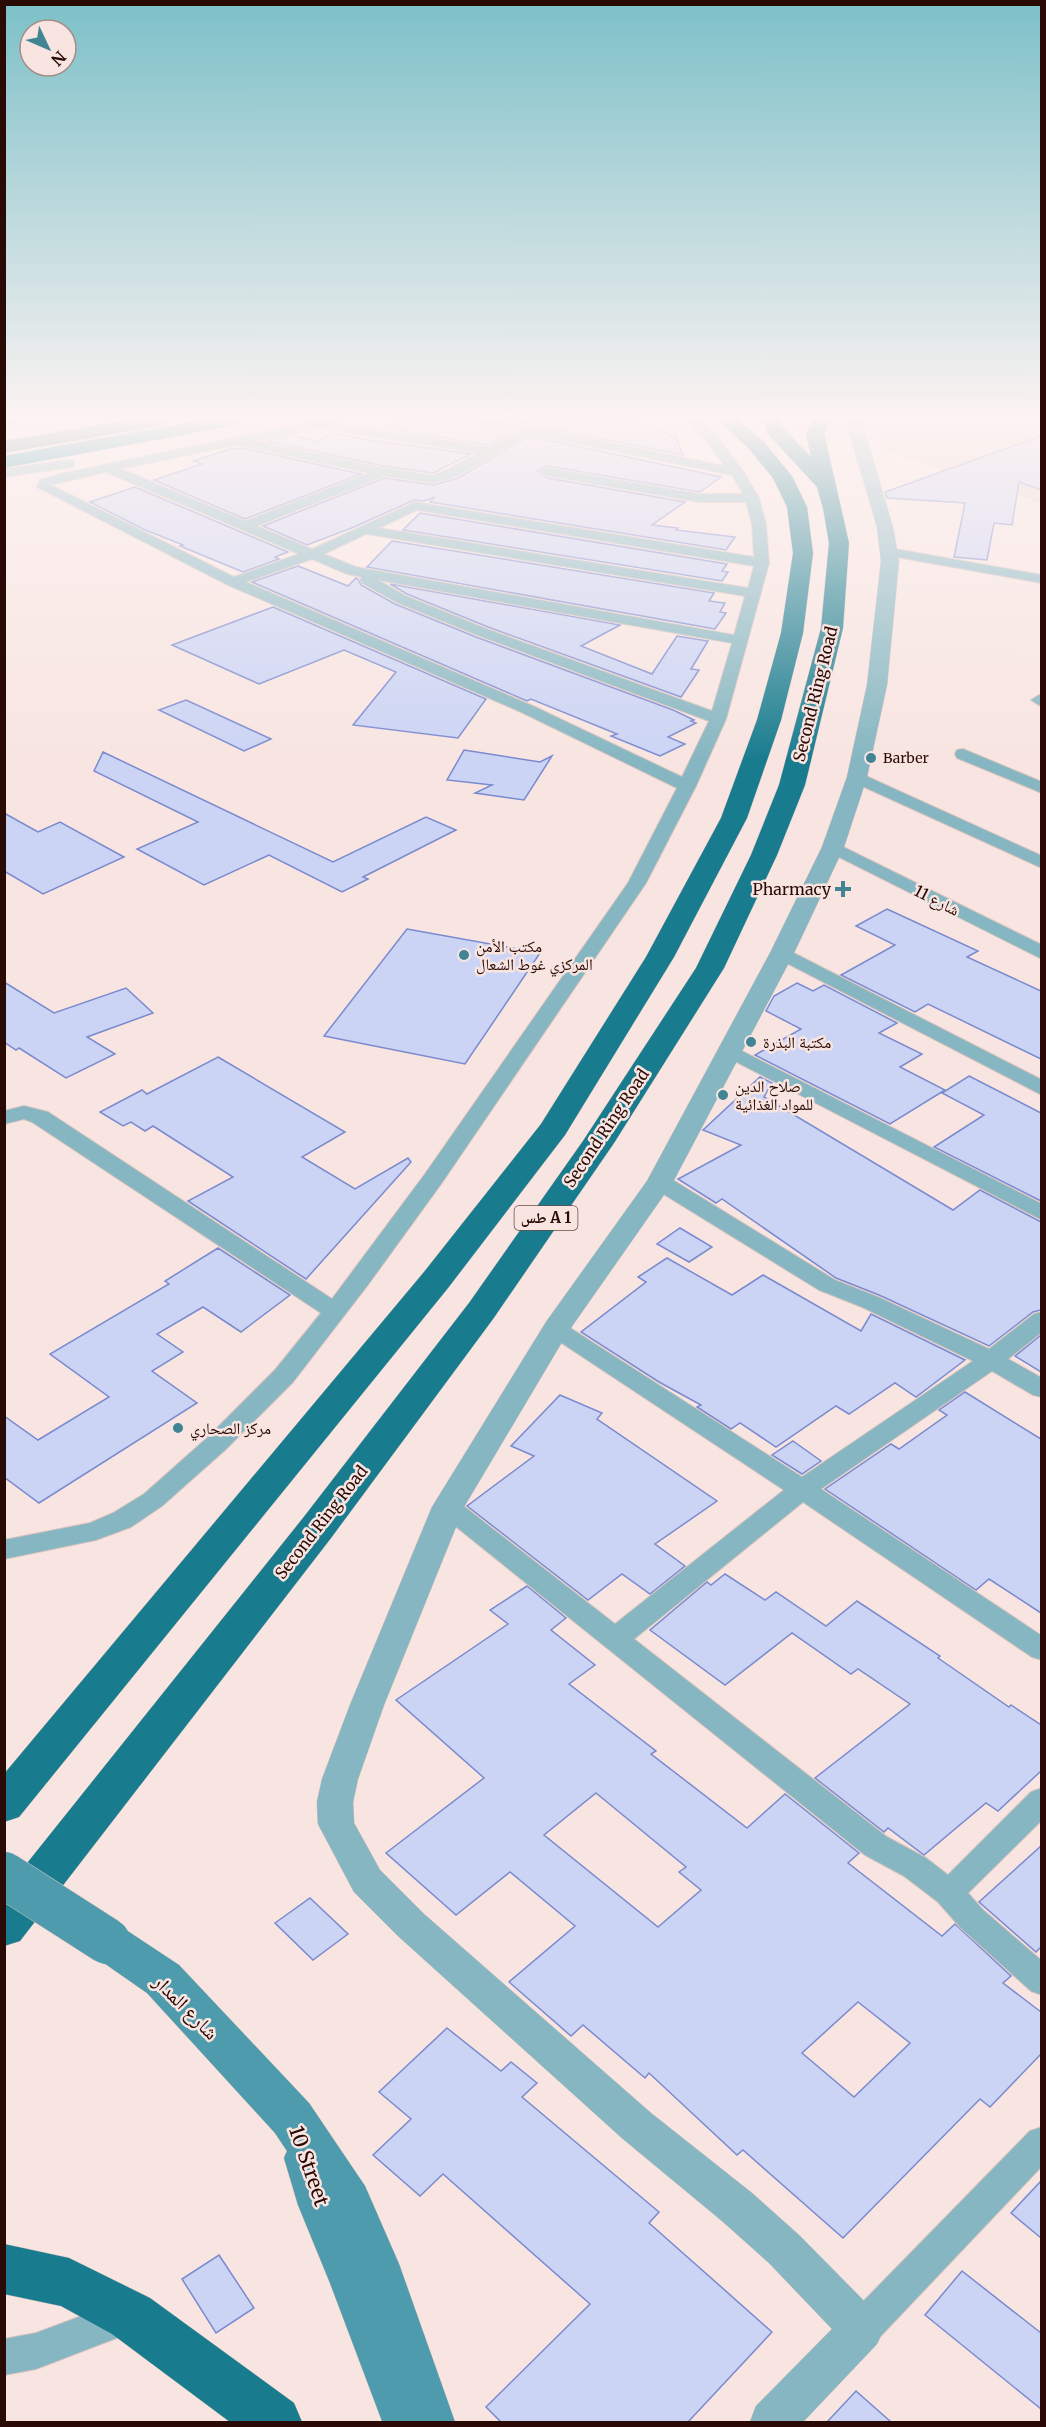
<svg xmlns="http://www.w3.org/2000/svg" width="1046" height="2427" font-family="Merriweather,'Noto Naskh Arabic',serif">
	<style>
		.built { fill: #e9d5d0 }
		.building { fill: #cbd4f5; stroke: #7a8acf; stroke-width: 1.5; fill-rule: evenodd }
		.lines { fill: none; stroke-linecap: round; stroke-linejoin: round }
		.minor-casing { stroke: #d7c2be; stroke-width: 2 }
		.tertiary-casing { stroke: #d7c2be; stroke-width: 1 }
		.secondary-casing { stroke: #d7c2be; stroke-width: 1 }
		.primary-casing { stroke: #d7c2be; stroke-width: 1 }
		.trunk-casing { stroke: #d7c2be; stroke-width: 1 }
		.motorway-casing { stroke: #d7c2be; stroke-width: 1 }
		.minor { fill: #86b6c1; fill-rule: evenodd }
		.tertiary { fill: #86b6c1; fill-rule: evenodd }
		.secondary { fill: #4d9bac; fill-rule: evenodd }
		.primary { fill: #02879c; fill-rule: evenodd }
		.trunk { fill: #187c8e; fill-rule: evenodd }
		.motorway { fill: #2d717f; fill-rule: evenodd }
		.secondary-bridge-casing { stroke: #d7c2be; stroke-width: 47; stroke-linecap: butt }
		.secondary-bridge { stroke: #4d9bac; stroke-width: 46 }
		.poi-dot { fill: #418493; stroke: #f8e5e1; stroke-width: 2 }
		.labels { text-anchor: middle; stroke-width: 5; stroke-linejoin: round; paint-order: stroke }
		.far-poi-label { font-size: 14px; fill: #290a05; stroke: #f8e5e1; text-anchor: start }
		.shield { fill: #f8e5e1; stroke: #674c47; stroke-width: 1.5 }
		.shield-label { font-size: 15px; font-weight: bold; fill: #290a05 }
		.street-label { font-size: 16px; fill: #290a05; stroke: #f8e5e1 }
		.poi-label { font-size: 16px; fill: #290a05; stroke: #f8e5e1; text-anchor: start }
		.near-street-label { font-size: 20px; fill: #290a05; stroke: #f8e5e1 }
	</style>
	<rect width="100%" height="100%" fill="#f8e5e1"/>
	<polygon class="built" points="874,420 1041,420 1041,503 880,449"/>
	<g class="building">
		<polygon points="403,420 471,420 475,425 509,432 488,445 385,428"/>
		<polygon points="508,420 632,420 676,437 683,455"/>
		<polygon points="333,433 363,439 471,454 433,473 383,466 266,441 295,435 316,442"/>
		<polygon points="529,436 721,477 700,492 547,466 538,471 547,478 685,502 652,525 678,528 676,530 735,537 726,550 430,502 435,497 424,501 414,500 354,527 307,545 263,526 384,478 434,485 458,478"/>
		<polygon points="1041,436 1041,490 1019,482 1012,525 994,523 987,560 954,557 965,503 887,498 885,492"/>
		<polygon points="242,448 361,474 245,519 154,480 202,464 193,461 231,449"/>
		<polygon points="135,487 288,552 275,557 279,559 243,572 180,546 183,545 143,529 90,502"/>
		<polygon points="420,513 727,564 722,571 728,572 722,581 403,530"/>
		<polygon points="392,541 714,593 709,601 725,603 720,612 726,613 715,629 367,567"/>
		<polygon points="298,566 348,586 356,578 358,579 361,585 395,604 476,637 673,710 694,720 691,721 696,723 668,737 685,744 660,756 611,736 617,734 531,699 527,701 252,582"/>
		<polygon points="390,584 620,625 581,646 652,674 677,636 708,641 691,669 699,670 681,697 488,627 407,594"/>
		<polygon points="273,607 486,699 458,738 353,725 396,672 344,650 259,684 172,645"/>
		<polygon points="186,700 271,739 244,751 159,710"/>
		<polygon points="464,750 540,762 552,756 524,800 475,793 492,785 447,780"/>
		<polygon points="103,752 333,862 426,817 456,830 363,877 368,879 342,892 269,855 204,885 137,849 198,822 94,771"/>
		<polygon points="4,813 38,832 60,822 124,857 43,894 4,871"/>
		<polygon points="887,909 978,951 967,957 1041,991 1041,1059 928,1004 915,1012 841,975 895,945 856,926"/>
		<polygon points="407,929 540,953 465,1064 324,1036"/>
		<polygon points="4,982 54,1013 126,988 153,1013 87,1037 115,1054 66,1078 19,1048 16,1050 4,1042"/>
		<polygon points="797,983 813,991 824,985 897,1023 879,1033 922,1054 900,1067 945,1090 890,1124 755,1055 801,1029 766,1011 774,996"/>
		<polygon points="218,1057 345,1132 302,1157 355,1189 408,1158 411,1162 306,1279 188,1201 233,1177 153,1126 145,1131 131,1122 123,1126 100,1112 142,1090 147,1094"/>
		<polygon points="969,1076 1041,1113 1041,1201 934,1147 984,1115 942,1093"/>
		<polygon points="760,1077 772,1083 764,1097 953,1210 980,1190 1041,1222 1041,1310 1033,1312 989,1346 879,1295 836,1278 722,1199 716,1203 678,1179 741,1145 703,1130"/>
		<polygon points="680,1228 712,1247 689,1262 657,1244"/>
		<polygon points="218,1248 290,1295 241,1332 203,1307 157,1334 183,1352 152,1371 197,1403 39,1503 4,1477 4,1416 38,1440 109,1397 50,1354 169,1284 165,1281"/>
		<polygon points="667,1258 732,1295 763,1275 861,1331 871,1314 965,1360 916,1397 895,1383 849,1414 836,1406 776,1447 740,1423 731,1429 697,1407 701,1405 659,1382 581,1332 646,1282 638,1277"/>
		<polygon points="1041,1335 1041,1372 1015,1356"/>
		<polygon points="965,1392 1041,1439 1041,1613 989,1579 976,1590 825,1489 891,1444 899,1449 947,1415 939,1410"/>
		<polygon points="560,1395 602,1413 597,1419 717,1501 655,1544 685,1566 650,1594 622,1574 588,1600 467,1506 534,1456 511,1446"/>
		<polygon points="793,1441 821,1461 802,1474 772,1455"/>
		<polygon points="725,1574 765,1600 776,1592 826,1626 857,1601 940,1656 938,1658 1009,1707 1011,1705 1041,1725 1041,1771 998,1811 986,1803 924,1855 888,1828 884,1832 815,1778 910,1704 858,1669 851,1674 792,1633 725,1685 650,1630 707,1582 711,1585"/>
		<path d="M527 1586 566 1618 551 1630 595 1665 569 1684 656 1751 651 1754 747 1828 785 1794 859 1853 848 1863 942 1936 955 1924 1011 1976 1003 1983 1041 2012V2054L990 2107 980 2099 843 2238 743 2150 737 2155 649 2073 645 2078 583 2025 571 2036 509 1982 575 1926 510 1872 456 1915 386 1853 484 1778 396 1700 508 1624 490 1610ZM596 1793 686 1867 679 1872 701 1890 658 1927 544 1835ZM858 2002 910 2043 854 2097 802 2053Z"/>
		<polygon points="1041,1846 1041,1947 1036,1952 979,1902"/>
		<polygon points="310,1898 348,1934 313,1960 275,1923"/>
		<polygon points="447,2028 501,2071 511,2062 537,2083 522,2097 659,2212 649,2223 772,2332 688,2422 501,2422 486,2407 590,2304 443,2174 420,2196 373,2155 411,2119 379,2092"/>
		<polygon points="1041,2181 1041,2238 1011,2213"/>
		<polygon points="219,2255 254,2308 216,2333 182,2279"/>
		<polygon points="962,2271 1041,2333 1041,2409 925,2315"/>
		<polygon points="856,2391 891,2422 827,2422"/>
	</g>
	<g class="lines">
		<g class="minor-casing">
			<g id="minor">
				<path d="M318 420 488 447 515 431 475 423 473 420H497L725 466 703 437 684 420H698L713 431 744 472 759 498 766 524 769 563 726 719 696 786 646 883 441 1184 367 1286 293 1382 225 1450 162 1506 131 1527 96 1540 4 1559V1540L90 1523 113 1513 144 1494 207 1438 275 1370 321 1313 32 1122 24 1119 4 1124V1111L24 1106 48 1112 332 1299 425 1174 628 883 677 788 521 712 228 585 37 487 40 480 60 474ZM318 428 478 453 447 470 433 475 383 468 255 441ZM529 434 732 475 743 494H700L547 468 540 472 547 476 700 502H746L752 524 754 557 415 502 312 549 257 526 384 476 434 483 457 476ZM237 445 242 446 369 473 245 521 121 469ZM106 472 299 554 234 577 51 485ZM417 510 754 566 748 588 379 528ZM366 534 745 596 734 635 356 567 324 554ZM312 559 347 574 362 577 360 580 362 583 396 602 477 635 709 721 682 777 533 706 246 582ZM378 580 732 643 712 711 487 629 406 596Z"/>
				<polygon points="68,460 73,461 75,464 73,467 4,477 4,469"/>
				<polygon points="890,548 1042,575 1042,583 885,555 883,552 885,549"/>
				<polygon points="1039,695 1042,696 1042,707 1031,700"/>
				<polygon points="963,749 1042,782 1042,793 957,758 955,754 957,750"/>
				<polygon points="857,772 1042,856 1042,868 851,781 848,777 851,773"/>
				<polygon points="833,842 1042,945 1042,959 827,851 824,847 827,843"/>
				<polygon points="782,947 1042,1080 1042,1095 775,957 772,953 775,949"/>
				<polygon points="730,1045 1042,1204 1042,1220 723,1055 720,1051 723,1047"/>
				<polygon points="660,1175 668,1177 835,1280 878,1297 989,1349 1034,1314 1042,1312 1042,1332 1008,1359 1042,1378 1042,1397 1033,1395 992,1371 821,1489 1042,1636 1042,1660 1032,1657 803,1502 634,1639 887,1837 926,1858 948,1875 1031,1792 1042,1788 1042,1820 968,1893 982,1909 1042,1961 1042,1995 1031,1991 960,1927 938,1902 904,1876 865,1855 439,1513 435,1507 439,1501 448,1498 457,1501 615,1624 784,1490 548,1334 544,1329 548,1324 556,1321 564,1324 802,1477 973,1361 862,1307 819,1290 652,1187 649,1182 652,1177"/>
				<polygon points="1042,2127 1042,2166 875,2342 862,2347 849,2342 844,2329 849,2316 1030,2131"/>
				<polygon points="127,2299 140,2305 145,2317 140,2329 36,2369 4,2375 4,2339 36,2333"/>
			</g>
		</g>
		<g class="tertiary-casing">
			<polygon id="tertiary" points="850,420 865,420 864,429 893,527 899,561 887,685 867,777 844,847 794,953 673,1182 568,1332 464,1507 384,1705 358,1779 353,1802 354,1823 380,1870 424,1914 651,2113 752,2193 799,2235 877,2314 884,2329 877,2344 803,2422 750,2422 756,2406 832,2329 769,2263 722,2221 623,2139 398,1936 354,1892 318,1824 317,1802 322,1779 350,1705 432,1507 546,1322 647,1181 770,953 822,847 847,777 867,685 881,561 877,527 848,429"/>
		</g>
		<g class="secondary-casing">
			<polygon id="secondary" points="107,1922 123,1928 179,1965 309,2103 365,2186 399,2264 455,2422 382,2421 330,2283 298,2205 284,2158 287,2151 275,2133 147,1993 91,1954 85,1941 91,1928"/>
		</g>
		<g class="primary-casing">
			<g id="primary">
				<polygon points="4,420 15,420 13,424 4,426"/>
				<polygon points="202,420 240,420 238,424 231,426 4,468 4,456"/>
			</g>
		</g>
		<g class="trunk-casing">
			<g id="trunk">
				<polygon points="718,420 738,420 763,441 792,476 807,507 813,553 803,633 781,720 747,818 674,957 565,1135 448,1288 19,1817 4,1822 4,1774 424,1272 541,1124 646,957 721,818 757,720 781,633 793,553 787,507 773,478 749,449"/>
				<polygon points="762,420 780,420 784,429 811,457 806,433 813,420 831,420 824,433 849,543 843,628 805,785 777,855 724,968 614,1143 493,1319 331,1538 20,1941 4,1946 4,1892 303,1518 469,1303 583,1141 696,968 751,855 779,785 821,628 829,543 823,508 817,487 769,435"/>
				<polygon points="4,2244 69,2258 150,2298 294,2403 302,2422 230,2422 112,2334 61,2306 4,2294"/>
			</g>
		</g>
		<g class="motorway-casing">
			<polygon id="motorway" points="128,420 168,420 166,424 159,426 4,453 4,441"/>
		</g>
		<use href="#minor" class="minor"/>
		<use href="#tertiary" class="tertiary"/>
		<use href="#secondary" class="secondary"/>
		<use href="#primary" class="primary"/>
		<use href="#trunk" class="trunk"/>
		<use href="#motorway" class="motorway"/>
		<g class="secondary-bridge-casing">
			<polyline id="secondary-bridge" points="4,1875 107,1941"/>
		</g>
		<use href="#secondary-bridge" class="secondary-bridge"/>
	</g>
	<linearGradient id="sky" x2="0" y2="1"><stop stop-color="#7cc0c8"/><stop offset="0.55" stop-color="#fcf3f2"/><stop offset="1" stop-color="#fcf3f2" stop-opacity="0"/></linearGradient>
	<rect width="1046" height="760" fill="url(#sky)"/>
	<g class="poi-dot">
		<circle cx="871" cy="758" r="6"/>
		<path d="M840 880h6v6h6v6h-6v6h-6v-6h-6v-6h6z"/>
		<circle cx="464" cy="955" r="6"/>
		<circle cx="751" cy="1042" r="6"/>
		<circle cx="723" cy="1095" r="6"/>
		<circle cx="178" cy="1428" r="6"/>
	</g>
	<g class="labels">
		<g class="far-poi-label">
			<text x="883" y="763">Barber</text>
		</g>
		<rect class="shield" x="514.5" y="1206" width="63" height="24" rx="4.5"/>
		<g class="shield-label">
			<text x="546" y="1223">طس A 1</text>
		</g>
		<g class="street-label">
			<text transform="translate(815 694) rotate(-76)" y="6">Second Ring Road</text>
			<text transform="translate(937 900) rotate(27)" y="6">شارع 11</text>
			<text transform="translate(606 1128) rotate(-56)" y="6">Second Ring Road</text>
			<text transform="translate(321 1522) rotate(-52)" y="6">Second Ring Road</text>
		</g>
		<g class="poi-label">
			<text x="831" y="895" text-anchor="end">Pharmacy</text>
			<text x="476" y="952">مكتب الأمن<tspan x="476" dy="18">المركزي غوط الشعال</tspan></text>
			<text x="763" y="1048">مكتبة البذرة</text>
			<text x="735" y="1092">صلاح الدين<tspan x="735" dy="18">للمواد الغذائية</tspan></text>
			<text x="190" y="1434">مركز الصحاري</text>
		</g>
		<g class="near-street-label">
			<text transform="translate(186 2007) rotate(45)" y="7">شارع المدار</text>
			<text transform="translate(309 2166) rotate(71)" y="7">10 Street</text>
		</g>
	</g>
	<rect width="1046" height="2427" fill="none" stroke="#290a05" stroke-width="12"/>
	<g transform="translate(48 48) rotate(134)"><circle r="28" fill="#f8e5e1" stroke="#a58d89" stroke-width="1.5"/>
	<path d="M0-4.5L10 22L0 15L-10 22Z" fill="#418493"/>
	<text y="-9" font-size="16" font-weight="bold" text-anchor="middle" fill="#290a05">N</text>
	</g>
</svg>
